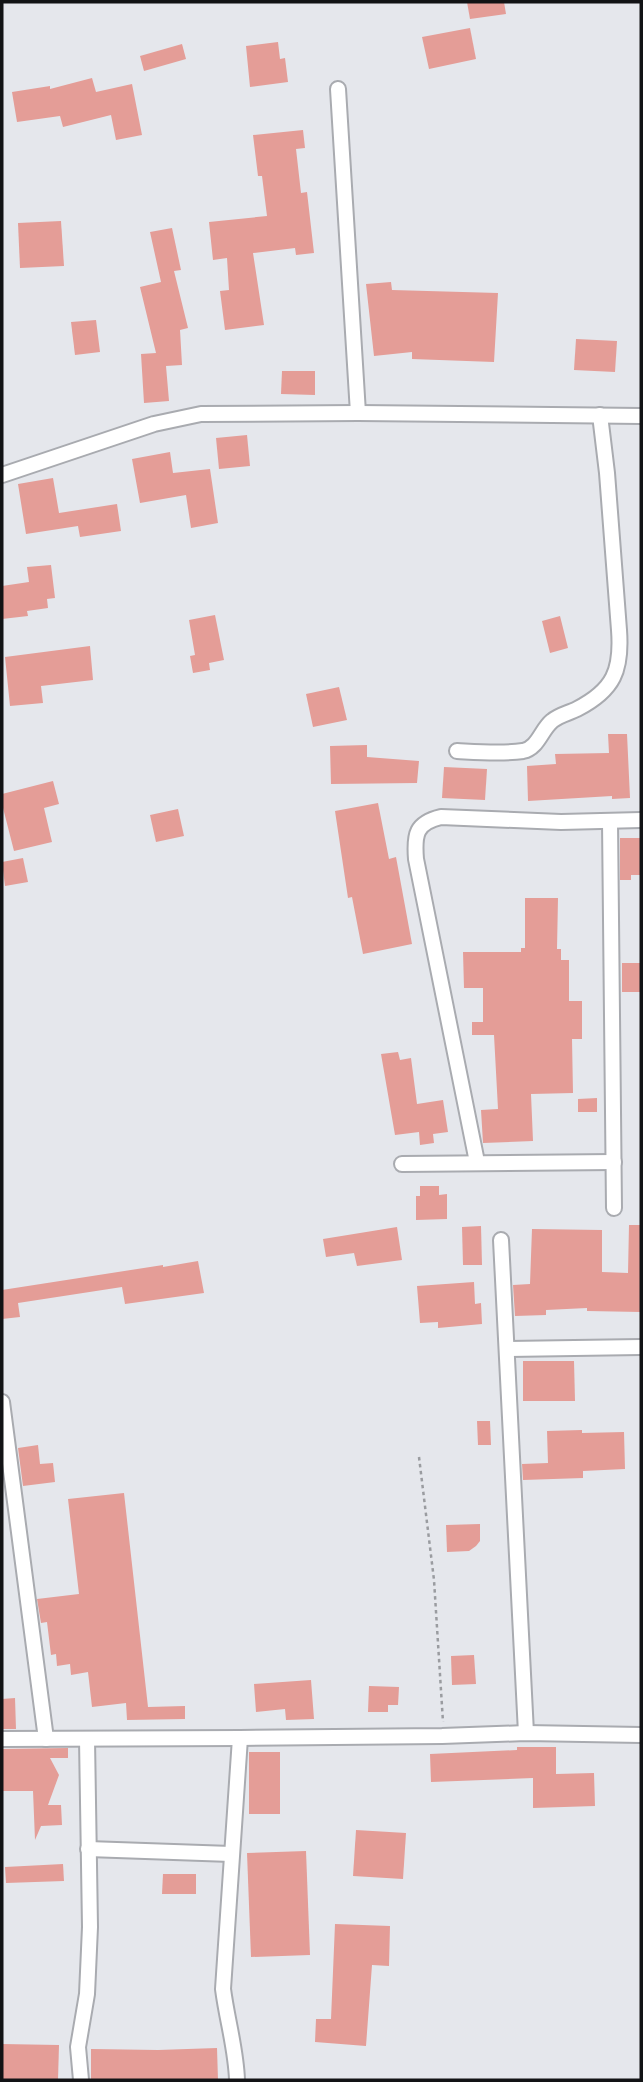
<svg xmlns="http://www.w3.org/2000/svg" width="643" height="2082" font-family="Inter,sans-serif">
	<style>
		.building { fill: #e49d97 }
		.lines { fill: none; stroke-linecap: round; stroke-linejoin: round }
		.minor-casing { stroke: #a9abb0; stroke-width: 18 }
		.path { stroke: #9a9ca0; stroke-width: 2.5; stroke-dasharray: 3.5 3.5; stroke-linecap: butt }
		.minor { stroke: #fff; stroke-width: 14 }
	</style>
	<rect width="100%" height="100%" fill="#e5e7ec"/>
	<g class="building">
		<polygon points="467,2 504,2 506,14 470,19"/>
		<polygon points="470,28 476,59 429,69 422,37"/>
		<polygon points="278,42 280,59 285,58 288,82 250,87 246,46"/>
		<polygon points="182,44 186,59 144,71 140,56"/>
		<polygon points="92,78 96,92 132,84 142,135 116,140 111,115 63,127 60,116 17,122 12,92 50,86 50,89"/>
		<polygon points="303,130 305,148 296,149 301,193 307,192 314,253 296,255 295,248 253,253 264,325 225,330 220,291 229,290 227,258 213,260 209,222 267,216 262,176 258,176 253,135"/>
		<polygon points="61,221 64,266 20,268 18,223"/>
		<polygon points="172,228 181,270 174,271 188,328 180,330 182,365 166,366 169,401 144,403 141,354 156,353 140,287 161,282 150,232"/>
		<polygon points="391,282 392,290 498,293 494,362 412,359 412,352 374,356 366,284"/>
		<polygon points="96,320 100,352 75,355 71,322"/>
		<polygon points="576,339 617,341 615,372 574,370"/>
		<polygon points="282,371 315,371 315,395 281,394"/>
		<polygon points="247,435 250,466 219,469 216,438"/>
		<polygon points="170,452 173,473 210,469 218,523 191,528 186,495 140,503 132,459"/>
		<polygon points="53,478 59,513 117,504 121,531 80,537 78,526 26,534 18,484"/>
		<polygon points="51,565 55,598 47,599 48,608 27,611 28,616 2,619 2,586 29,582 27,567"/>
		<polygon points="215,615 224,660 209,663 210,670 193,673 190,656 195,655 189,620"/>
		<polygon points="560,616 568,648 550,653 542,621"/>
		<polygon points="90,646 93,680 41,686 43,703 10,706 5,657"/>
		<polygon points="339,687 347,720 313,727 306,694"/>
		<polygon points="608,734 627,734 630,798 612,799 612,796 528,801 527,766 556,764 555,754 609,753"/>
		<polygon points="367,745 367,757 419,761 417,783 331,784 330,746"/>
		<polygon points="444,767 487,769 485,800 442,798"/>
		<polygon points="53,781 59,804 44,808 52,842 14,851 2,804 2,794"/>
		<polygon points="378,803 389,859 396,857 412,944 363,954 352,897 348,898 335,811"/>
		<polygon points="178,809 184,836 156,842 150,815"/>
		<polygon points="620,838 641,838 641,875 631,875 631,880 620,880"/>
		<polygon points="23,858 28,882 5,886 2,862"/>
		<polygon points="525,898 558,898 557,949 561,949 561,960 569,960 569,1001 582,1001 582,1039 572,1039 573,1093 531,1094 533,1141 483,1143 481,1110 498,1109 494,1035 472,1035 472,1022 483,1022 483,988 464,988 463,952 521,952 521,948 525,948"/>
		<rect x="622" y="963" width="19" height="29"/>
		<polygon points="398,1052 400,1060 411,1058 417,1104 443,1100 448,1132 433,1134 434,1143 420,1145 419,1132 395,1135 381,1054"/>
		<polygon points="597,1098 597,1112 578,1112 578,1099"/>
		<polygon points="420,1186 439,1186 439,1195 447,1194 447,1219 416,1220 416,1196 420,1196"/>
		<polygon points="629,1225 641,1225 641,1312 587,1311 587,1308 546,1310 546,1315 515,1316 513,1285 530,1284 532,1229 602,1230 602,1272 628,1273"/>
		<polygon points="481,1226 482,1265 463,1265 462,1227"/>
		<polygon points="397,1227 402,1260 357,1266 354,1253 326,1257 323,1239"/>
		<polygon points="198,1261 204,1293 125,1304 122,1287 18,1303 20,1317 2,1319 2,1290 163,1265 163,1267"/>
		<polygon points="474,1282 475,1304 481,1303 482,1324 438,1328 438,1322 420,1323 417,1286"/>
		<polygon points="523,1361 574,1361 575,1401 523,1401"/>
		<polygon points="477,1421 490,1421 491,1445 478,1445"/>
		<polygon points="582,1430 582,1433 624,1432 625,1469 583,1471 583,1478 523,1480 522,1464 548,1463 547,1431"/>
		<polygon points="38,1445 40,1464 53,1463 55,1482 23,1486 18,1448"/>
		<polygon points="124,1493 148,1707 185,1706 185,1719 127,1720 126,1703 92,1707 88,1672 71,1675 70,1664 57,1666 56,1654 51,1655 47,1622 41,1623 37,1599 79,1594 68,1499"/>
		<polygon points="480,1524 480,1541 476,1546 469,1551 447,1552 446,1525"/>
		<polygon points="474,1655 476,1684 452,1685 451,1656"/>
		<polygon points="311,1680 314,1719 286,1720 285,1709 256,1712 254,1684"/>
		<polygon points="369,1686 399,1687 398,1705 388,1705 388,1712 368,1712"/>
		<polygon points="15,1698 16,1729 2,1729 2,1699"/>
		<polygon points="517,1747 556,1747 556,1774 594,1773 595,1806 533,1808 533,1778 431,1782 430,1754 517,1750"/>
		<polygon points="68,1748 68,1758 50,1758 59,1775 48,1805 61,1805 62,1825 41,1826 35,1840 33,1791 2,1791 2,1749"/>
		<rect x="249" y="1752" width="31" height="62"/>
		<polygon points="356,1830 406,1833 403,1879 353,1876"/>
		<polygon points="306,1851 310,1955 251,1957 247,1853"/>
		<polygon points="63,1864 64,1881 6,1883 5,1867"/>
		<polygon points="163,1874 196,1874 196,1894 162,1894"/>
		<polygon points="335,1924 390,1926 389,1966 372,1965 366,2046 315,2042 316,2019 331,2019"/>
		<polygon points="2,2044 59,2045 58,2080 2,2080"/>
		<polygon points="217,2048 218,2080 91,2080 91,2049 158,2050"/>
	</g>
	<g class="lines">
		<g class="minor-casing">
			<g id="minor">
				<polyline points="338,89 358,413"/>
				<polyline points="2,475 154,424 201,414 358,413 641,416"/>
				<path d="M457 751C477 752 503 754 523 751 538 748 541 730 552 721 559 715 569 713 577 709 614 690 622 670 619 630L607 473 600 415"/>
				<polyline points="610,822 614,1208"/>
				<path d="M477 1162 416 859C414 834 416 823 441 817L561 822 641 820"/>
				<polyline points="402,1164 614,1162"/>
				<polyline points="501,1240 526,1733"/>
				<polyline points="507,1349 641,1347"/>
				<polyline points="2,1402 46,1739"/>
				<polyline points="2,1739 240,1738 442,1736 526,1733 641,1735"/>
				<polyline points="88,1849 231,1854"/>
				<polyline points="81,2080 78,2047 87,1994 90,1927 87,1739"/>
				<path d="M237 2080C236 2049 227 2020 223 1989L240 1738"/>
			</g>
		</g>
		<polyline class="path" points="419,1457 434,1580 443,1722"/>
		<use href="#minor" class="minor"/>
	</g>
	<rect width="643" height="2082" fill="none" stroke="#121315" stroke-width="7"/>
</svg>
